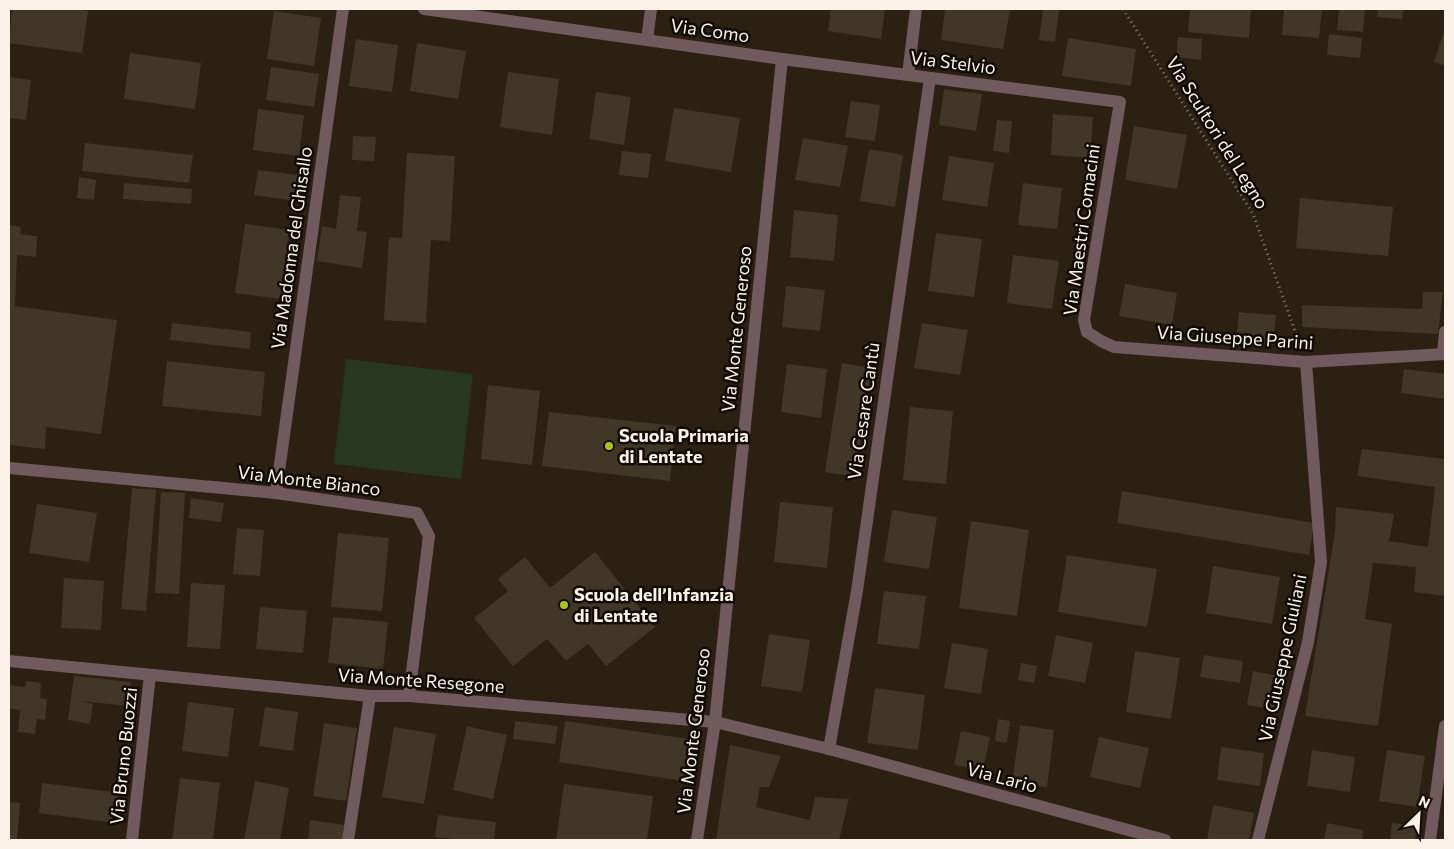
<svg xmlns="http://www.w3.org/2000/svg" width="1454" height="849" font-family="Commissioner,sans-serif">
	<style>
		.green { fill: #283820 }
		.building { fill: #423627 }
		.lines { fill: none; stroke-linecap: round; stroke-linejoin: round }
		.path { stroke: #8a8174; stroke-width: 3; stroke-dasharray: 1 4; stroke-linecap: butt }
		.minor { stroke: #715a5e; stroke-width: 12 }
		.poi-dot { fill: #aac718; stroke: #100b05; stroke-width: 2 }
		.labels { text-anchor: middle; stroke-width: 5; stroke-linejoin: round; paint-order: stroke }
		.street-label { font-size: 18px; fill: #fbf3ea; stroke: #100b05 }
		.poi-label { font-size: 18px; font-weight: bold; fill: #fbf3ea; stroke: #100b05; text-anchor: start }
	</style>
	<rect width="100%" height="100%" fill="#2b2011"/>
	<polygon class="green" points="346,359 473,374 461,479 334,464"/>
	<g class="building">
		<polygon points="12,9 75,9 88,11 82,53 9,43"/>
		<polygon points="831,9 885,9 881,39 828,31"/>
		<polygon points="945,9 1010,9 1003,49 941,40"/>
		<polygon points="1043,9 1059,9 1055,42 1039,40"/>
		<polygon points="1190,9 1251,9 1249,38 1188,32"/>
		<polygon points="1284,9 1322,9 1319,38 1282,35"/>
		<polygon points="1339,9 1365,9 1363,32 1337,30"/>
		<polygon points="1378,9 1403,9 1402,19 1377,17"/>
		<polygon points="274,11 321,18 314,66 267,59"/>
		<polygon points="1445,28 1445,66 1434,62"/>
		<polygon points="1329,34 1362,38 1360,58 1327,55"/>
		<polygon points="1178,37 1202,39 1201,60 1176,57"/>
		<polygon points="1068,38 1136,49 1131,86 1062,76"/>
		<polygon points="356,39 398,45 392,92 349,86"/>
		<polygon points="417,43 466,51 458,99 410,91"/>
		<polygon points="130,53 201,63 195,109 124,99"/>
		<polygon points="271,67 319,74 314,107 266,100"/>
		<polygon points="508,72 559,79 552,135 500,127"/>
		<polygon points="9,77 31,80 26,120 9,118"/>
		<polygon points="944,89 982,94 976,131 939,125"/>
		<polygon points="596,92 631,97 624,145 589,139"/>
		<polygon points="851,101 880,105 875,141 845,137"/>
		<polygon points="674,108 740,118 731,172 665,161"/>
		<polygon points="258,109 304,115 299,156 253,150"/>
		<polygon points="1053,114 1093,117 1090,158 1051,155"/>
		<polygon points="997,120 1012,121 1009,153 993,151"/>
		<polygon points="1134,126 1187,135 1177,189 1125,180"/>
		<polygon points="353,136 376,137 374,161 352,160"/>
		<polygon points="803,138 848,146 840,187 795,180"/>
		<polygon points="85,143 193,155 189,183 82,171"/>
		<polygon points="869,149 903,155 895,207 860,201"/>
		<polygon points="622,151 651,154 648,178 619,175"/>
		<polygon points="407,153 455,156 450,241 431,240 426,323 384,320 389,237 402,238"/>
		<polygon points="949,156 994,163 987,207 942,200"/>
		<polygon points="258,170 305,176 302,202 254,195"/>
		<polygon points="79,177 96,180 94,200 77,198"/>
		<polygon points="124,183 192,189 191,204 123,199"/>
		<polygon points="1023,183 1062,188 1057,229 1018,225"/>
		<polygon points="340,195 361,197 357,231 367,232 362,268 317,261 322,226 336,229"/>
		<polygon points="1300,198 1393,207 1388,256 1296,248"/>
		<polygon points="794,210 838,215 834,261 790,257"/>
		<polygon points="245,224 290,230 280,299 235,293"/>
		<polygon points="9,225 21,227 20,234 37,236 36,257 17,255 15,306 117,320 101,434 46,427 45,449 9,445"/>
		<polygon points="936,233 982,239 974,297 928,291"/>
		<polygon points="1013,255 1059,261 1052,309 1007,303"/>
		<polygon points="1125,284 1177,293 1172,325 1119,316"/>
		<polygon points="786,286 825,290 820,331 782,327"/>
		<polygon points="1423,292 1443,292 1438,334 1302,327 1302,305 1422,309"/>
		<polygon points="1239,312 1276,315 1273,345 1236,341"/>
		<polygon points="172,323 251,332 250,349 170,340"/>
		<polygon points="922,323 968,330 960,375 914,368"/>
		<polygon points="167,361 265,372 261,416 162,406"/>
		<polygon points="842,363 872,368 855,477 825,472"/>
		<polygon points="787,364 827,369 821,418 781,412"/>
		<polygon points="1404,369 1445,374 1445,399 1401,393"/>
		<polygon points="488,385 540,391 532,465 481,459"/>
		<polygon points="910,407 953,411 946,484 903,480"/>
		<polygon points="549,412 676,426 670,481 542,466"/>
		<polygon points="1362,449 1445,459 1445,596 1414,592 1416,567 1373,563 1365,619 1392,624 1378,726 1305,716 1335,532 1336,507 1394,514 1389,541 1428,547 1435,487 1357,476"/>
		<polygon points="132,488 156,490 146,611 121,609"/>
		<polygon points="1122,491 1314,523 1309,555 1117,523"/>
		<polygon points="161,492 185,493 179,594 155,593"/>
		<polygon points="191,498 224,503 221,522 189,518"/>
		<polygon points="780,502 833,507 827,568 774,562"/>
		<polygon points="37,504 97,513 89,562 29,553"/>
		<polygon points="892,510 937,517 929,569 884,562"/>
		<polygon points="971,521 1029,530 1017,616 959,608"/>
		<polygon points="237,528 264,530 260,576 233,574"/>
		<polygon points="338,533 389,538 382,611 331,607"/>
		<polygon points="595,552 655,627 606,666 588,644 566,661 547,639 513,666 474,618 508,591 498,579 525,557 550,588"/>
		<polygon points="1067,555 1157,569 1147,627 1058,612"/>
		<polygon points="1213,566 1280,577 1272,624 1206,613"/>
		<polygon points="64,578 104,581 101,630 61,628"/>
		<polygon points="191,583 225,585 220,649 187,647"/>
		<polygon points="884,591 926,596 919,649 877,644"/>
		<polygon points="260,607 307,611 303,653 256,649"/>
		<polygon points="333,617 388,622 383,669 328,663"/>
		<polygon points="769,634 810,640 802,692 761,686"/>
		<polygon points="1056,635 1093,643 1085,683 1048,676"/>
		<polygon points="952,643 988,649 981,694 944,688"/>
		<polygon points="1135,651 1180,658 1171,719 1126,712"/>
		<polygon points="1204,655 1243,661 1240,683 1200,677"/>
		<polygon points="1021,663 1037,666 1034,683 1018,680"/>
		<polygon points="1253,671 1283,677 1277,710 1247,705"/>
		<polygon points="74,676 131,682 129,706 80,701 93,704 90,724 68,720"/>
		<polygon points="26,681 41,683 40,698 47,699 45,720 37,719 35,734 18,732 20,710 9,708 9,685 25,687"/>
		<polygon points="875,688 925,695 918,750 867,743"/>
		<polygon points="188,702 234,708 228,757 182,751"/>
		<polygon points="265,707 298,712 293,751 259,746"/>
		<polygon points="998,719 1010,721 1007,743 995,741"/>
		<polygon points="515,721 558,726 555,744 513,739"/>
		<polygon points="565,721 696,740 690,782 559,762"/>
		<polygon points="324,723 357,728 346,801 313,796"/>
		<polygon points="1020,725 1054,730 1047,787 1012,783"/>
		<polygon points="467,726 507,735 493,799 453,790"/>
		<polygon points="394,727 436,734 424,804 382,797"/>
		<polygon points="961,731 990,737 983,770 954,765"/>
		<polygon points="1099,737 1149,748 1140,788 1090,777"/>
		<polygon points="730,745 781,756 769,787 760,787 756,807 810,820 815,797 849,799 839,840 716,840"/>
		<polygon points="1221,747 1264,753 1260,786 1217,780"/>
		<polygon points="1312,750 1355,757 1350,792 1307,786"/>
		<polygon points="1387,750 1425,756 1417,807 1379,801"/>
		<polygon points="180,778 220,783 213,840 172,840"/>
		<polygon points="255,781 289,788 280,840 244,840"/>
		<polygon points="42,783 120,793 116,823 39,813"/>
		<polygon points="564,784 653,796 647,840 556,840"/>
		<polygon points="9,802 20,803 17,840 9,840"/>
		<polygon points="1213,805 1254,813 1249,840 1207,840"/>
		<polygon points="438,815 496,822 494,840 463,840 435,837"/>
		<polygon points="310,820 344,825 342,840 308,840"/>
		<polygon points="1327,823 1363,830 1362,840 1324,840"/>
		<polygon points="1392,823 1417,826 1415,840 1390,840"/>
	</g>
	<g class="lines">
		<polyline class="path" points="1123,9 1253,214 1300,345"/>
		<g class="minor">
			<polyline points="424,9 782,59 1120,102 1084,320 1087,332 1101,341 1114,347 1306,362 1445,354"/>
			<polyline points="647,40 651,9"/>
			<polyline points="908,75 916,9"/>
			<polyline points="1443,353 1445,332"/>
			<polyline points="9,468 276,493 417,513 429,536 409,696"/>
			<polyline points="276,493 343,9"/>
			<polyline points="9,661 370,696 409,696 715,722 829,749 1165,840"/>
			<polyline points="829,749 857,591 930,78"/>
			<polyline points="132,840 150,675"/>
			<polyline points="348,840 370,696"/>
			<polyline points="697,840 715,722 782,59"/>
			<polyline points="1258,840 1308,642 1321,562 1306,362"/>
			<polyline points="1430,840 1445,726"/>
		</g>
	</g>
	<g class="poi-dot">
		<circle cx="609" cy="446" r="5"/>
		<circle cx="564" cy="605" r="5"/>
	</g>
	<g class="labels">
		<g class="street-label">
			<text transform="translate(710 31) rotate(8)" y="6">Via Como</text>
			<text transform="translate(953 63) rotate(7)" y="6">Via Stelvio</text>
			<text transform="translate(1217 133) rotate(58)" y="6">Via Scultori del Legno</text>
			<text transform="translate(1082 230) rotate(-82)" y="6">Via Maestri Comacini</text>
			<text transform="translate(292 248) rotate(-82)" y="6">Via Madonna del Ghisallo</text>
			<text transform="translate(737 329) rotate(-84)" y="6">Via Monte Generoso</text>
			<text transform="translate(1235 338) rotate(4)" y="6">Via Giuseppe Parini</text>
			<text transform="translate(864 411) rotate(-82)" y="6">Via Cesare Cantù</text>
			<text transform="translate(309 481) rotate(7)" y="6">Via Monte Bianco</text>
			<text transform="translate(1283 658) rotate(-78)" y="6">Via Giuseppe Giuliani</text>
			<text transform="translate(421 681) rotate(4)" y="6">Via Monte Resegone</text>
			<text transform="translate(694 731) rotate(-83)" y="6">Via Monte Generoso</text>
			<text transform="translate(124 756) rotate(-84)" y="6">Via Bruno Buozzi</text>
			<text transform="translate(1002 778) rotate(15)" y="6">Via Lario</text>
		</g>
		<g class="poi-label">
			<text x="619" y="442">Scuola Primaria<tspan x="619" dy="21">di Lentate</tspan></text>
			<text x="574" y="601">Scuola dell’Infanzia<tspan x="574" dy="21">di Lentate</tspan></text>
		</g>
	</g>
	<rect width="1454" height="849" fill="none" stroke="#fbf3ea" stroke-width="20"/>
	<g transform="translate(1419 814) rotate(25)" stroke="#100b05" stroke-width="4" paint-order="stroke">
	<path d="M0-4L9 19L0 12L-9 19Z" fill="#fbf3ea"/>
	<text y="-8" font-size="14" font-weight="bold" text-anchor="middle" fill="#fbf3ea">N</text>
	</g>
</svg>
